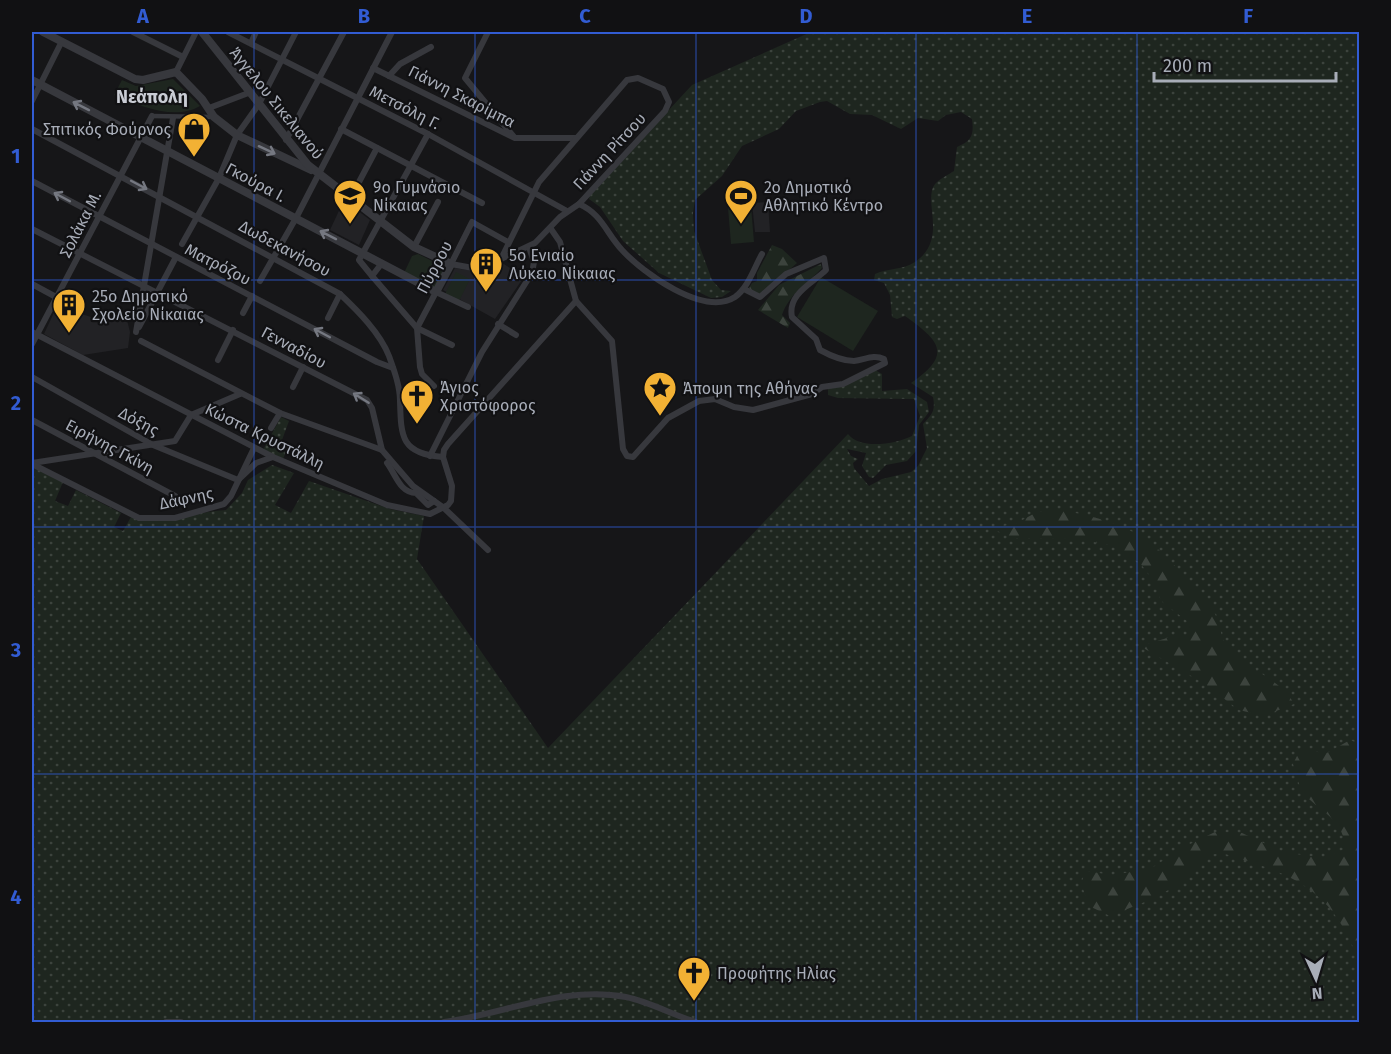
<svg xmlns="http://www.w3.org/2000/svg" width="1391" height="1054" font-family="'Fira Sans',sans-serif">
	<style>
		.built { fill: #222225 }
		.grass { fill: url(#grass-dots) }
		.forest { fill: url(#forest-firs) }
		.green { fill: #1e261f }
		.lines { fill: none; stroke-linecap: round; stroke-linejoin: round }
		.pedestrian { stroke: #37383d; stroke-width: 4.5 }
		.minor { stroke: #37383d; stroke-width: 6 }
		.tertiary { stroke: #37383d; stroke-width: 8 }
		.oneway { stroke: #757881 }
		.grid { fill: none; stroke: #325cd3; stroke-width: 1.5; stroke-opacity: 0.55 }
		.labels { text-anchor: middle; stroke-width: 4.5; stroke-linejoin: round; paint-order: stroke }
		.street-label { font-size: 16px; fill: #a8adb8; stroke: #111113 }
		.poi-label { font-size: 16px; fill: #a8adb8; stroke: #111113; text-anchor: start }
		.neighbourhood-label { font-size: 18px; font-weight: bold; fill: #c9ccd4; stroke: #111113 }
		.neatline { fill: none; stroke: #325cd3; stroke-width: 2 }
		.grid-label { font-size: 20px; text-anchor: middle; font-weight: bold; fill: #325cd3 }
	</style>
	<defs>
		<pattern id="grass-dots" width="8" height="8" patternUnits="userSpaceOnUse" patternTransform="scale(1.5)"><rect width="8" height="8" fill="#1e261f"/><path d="M2 2h.1M6 6h.1" fill="none" stroke="#3c433d" stroke-width="1.8" stroke-linecap="round"/></pattern>
		<pattern id="forest-firs" width="22" height="20" patternUnits="userSpaceOnUse" patternTransform="scale(1.5)"><rect width="22" height="20" fill="#1e261f"/><path d="M5 1l3.5 6h-7zM16 11l3.5 6h-7z" fill="#3c433d"/></pattern>
	</defs>
	<rect width="100%" height="100%" fill="#161618"/>
	<g class="built">
		<polygon points="344,200 370,220 359,245 330,230"/>
		<polygon points="768,202 770,232 755,232 752,203"/>
		<polygon points="499,261 524,277 495,319 443,290 455,268 474,271"/>
		<polygon points="57,306 91,317 126,316 130,332 128,348 83,355 44,334"/>
	</g>
	<g class="grass">
		<path d="M811 32H1359V1022H32V467L63 482 55 501 68 506 76 490 121 513 114 527 123 531 131 517C157 524 197 512 226 510L242 493 248 480 272 465 294 473 275 505 291 513 309 481 390 509 424 516 417 559 548 748 848 434C860 450 896 444 912 436L920 416 914 399 838 398 828 395V389L875 370 882 374V391L907 389 927 402 929 412 919 425 916 451 907 461 886 465 873 478 869 477 862 466 866 453 847 449 851 456 858 459 853 463 854 468 869 486 882 479 911 472 918 466 927 448 923 424C931 415 936 412 933 397L911 383C953 354 940 341 905 316L897 319 892 317 890 295 884 283 874 280 875 274C888 268 903 270 915 262 949 239 922 201 935 184 939 179 948 175 954 171L957 147C972 141 974 135 972 119L961 112 946 115 938 121 918 118 901 129 872 115 850 114 827 101 820 102 796 111 779 129 742 146 722 176 695 200 693 213 694 231 712 280 721 290 731 291 722 297 711 298 659 273 623 241 600 207 589 199 590 195 692 85Z"/>
		<polygon points="281,417 289,421 282,440 289,444 283,459 263,450"/>
	</g>
	<g class="forest">
		<polygon points="772,245 782,249 797,263 759,296 749,288 752,283 757,281 757,273"/>
		<path d="M821 264 822 268C808 283 789 294 782 315L790 323 788 328 758 310 779 285Z"/>
		<path d="M1061 510C1126 523 1149 533 1192 585 1199 594 1209 604 1215 614 1221 624 1220 639 1228 648 1246 668 1283 681 1294 704L1264 716 1239 710 1205 684 1140 646 1174 636 1189 635 1187 621 1161 601 1154 581 1140 563 1111 545 1077 539 1012 538 991 528 1015 524 1037 512Z"/>
		<path d="M1350 740 1360 744 1359 949 1353 947C1326 884 1284 872 1222 853L1208 855 1186 881 1147 901 1110 916 1089 906 1081 883 1086 871 1112 875 1150 869 1186 846 1215 832 1242 833 1283 852 1322 858 1345 849C1344 819 1323 814 1305 795 1299 788 1296 773 1293 764L1300 750 1327 753Z"/>
	</g>
	<g class="green">
		<path d="M173 79 200 106C175 121 139 106 114 95L122 80 136 86Z"/>
		<polygon points="751,206 754,242 731,244 728,208"/>
		<polygon points="418,254 448,269 436,289 404,273 412,256"/>
		<polygon points="456,272 470,279 459,301 445,294"/>
		<polygon points="821,277 878,311 853,351 797,317"/>
	</g>
	<g class="lines">
		<polyline class="pedestrian" points="152,116 214,117"/>
		<g class="minor">
			<polyline points="133,32 183,57"/>
			<polyline points="228,32 428,134 567,211"/>
			<polyline points="488,32 465,78 514,137"/>
			<polyline points="251,43 256,32"/>
			<polyline points="373,68 515,138 576,138"/>
			<polyline points="176,72 196,32"/>
			<polyline points="389,76 400,64 431,47"/>
			<polyline points="32,101 62,41"/>
			<polyline points="209,108 251,92"/>
			<path d="M32 129 340 294C358 311 380 333 389 356 394 370 400 386 400 401 401 437 401 454 443 457"/>
			<polyline points="341,129 482,203"/>
			<polyline points="286,140 344,32"/>
			<polyline points="32,181 377,362 393,368"/>
			<polyline points="350,199 377,148"/>
			<path d="M579 204C602 214 606 233 622 250 643 273 704 317 735 297 748 288 754 268 762 254"/>
			<polyline points="32,229 367,400 372,408 382,450 413,486 444,508 488,550"/>
			<polyline points="182,244 219,178 237,135 259,104 296,32"/>
			<polyline points="414,247 438,202"/>
			<polyline points="501,259 539,182 627,80 638,78 663,89 669,102 665,111 579,204 560,217 535,243 501,259 473,268 451,264 472,222 508,242"/>
			<polyline points="382,263 372,276 417,328 452,345"/>
			<polyline points="372,276 359,260 428,134"/>
			<polyline points="260,281 296,218 392,32"/>
			<polyline points="32,284 56,297"/>
			<path d="M576 301 612 341 623 449 627 456 633 457 668 418 699 401 715 399 734 407 753 410 812 394 822 387 843 384 885 363 884 359C873 354 865 360 854 361 842 361 831 356 820 350L816 339 792 317C787 294 813 283 826 270L824 258 786 274 760 297 744 289"/>
			<polyline points="243,313 252,296"/>
			<polyline points="328,318 340,294"/>
			<polyline points="498,324 516,335"/>
			<polyline points="139,327 176,257"/>
			<polyline points="32,332 273,457 387,505 430,514 448,505 451,501 452,486 443,457"/>
			<polyline points="136,332 173,118"/>
			<polyline points="141,341 280,413 382,450"/>
			<polyline points="32,344 152,116"/>
			<polyline points="218,360 233,330"/>
			<polyline points="32,377 153,445 238,480 256,463 273,457"/>
			<polyline points="434,386 422,374 420,367 417,328 436,292 468,307"/>
			<polyline points="293,387 303,367"/>
			<polyline points="32,420 175,496"/>
			<polyline points="271,428 280,413"/>
			<polyline points="430,456 482,352 532,273 534,262 529,247"/>
			<polyline points="443,457 444,450 448,444 576,301 560,242 551,229"/>
			<polyline points="32,463 175,441 191,415 240,394"/>
			<path d="M387 463C396 475 400 493 416 493L428 505 434 501"/>
			<polyline points="32,464 139,518 175,518 224,504 231,496 254,448"/>
			<polyline points="166,1022 181,1022"/>
			<path d="M444 1022C505 1014 564 985 626 997 650 1002 673 1015 696 1022"/>
		</g>
		<g class="tertiary">
			<polyline points="43,32 135,79 143,80 176,72 202,99 214,117 237,135 311,170"/>
			<polyline points="32,80 436,292 451,264 414,247 308,165 202,32"/>
		</g>
	</g>
	<defs><path id="oneway-shaft" d="M-6 0H5M1.5-3L5.5 0L1.5 3" fill="none" stroke-width="1.6" stroke-linecap="round" stroke-linejoin="round" transform="scale(1.5)"/></defs>
	<g class="oneway">
		<use href="#oneway-shaft" transform="translate(81 106) rotate(-153)"/>
		<use href="#oneway-shaft" transform="translate(267 150) rotate(25)"/>
		<use href="#oneway-shaft" transform="translate(139 185) rotate(28)"/>
		<use href="#oneway-shaft" transform="translate(62 197) rotate(-152)"/>
		<use href="#oneway-shaft" transform="translate(328 235) rotate(-153)"/>
		<use href="#oneway-shaft" transform="translate(322 333) rotate(-152)"/>
		<use href="#oneway-shaft" transform="translate(361 398) rotate(-148)"/>
	</g>
	<path class="grid" d="M254 32V1022M475 32V1022M696 32V1022M916 32V1022M1137 32V1022M32 280H1360M32 527H1360M32 774H1360"/>
	<defs>
		<g id="shop-pin" transform="scale(1.725)"><path d="M0 17L-7.5 6A9.5 9.5 0 1 1 7.5 6Z" fill="#f2b134" stroke="#111113"/><path d="M-5-2.5h2.3a2.7 3.5 0 0 1 5.4 0H5L5.5 6h-11ZM-1.5-2.5h3a1.5 2.3 0 0 0-3 0Z" fill="#111"/></g>
		<g id="school-pin" transform="scale(1.725)"><path d="M0 17L-7.5 6A9.5 9.5 0 1 1 7.5 6Z" fill="#f2b134" stroke="#111113"/><path d="M0-5L7-2L0 1L-7-2ZM-4 1L0 2.5L4 1V4Q0 6-4 4Z" fill="#111"/></g>
		<g id="stadium-pin" transform="scale(1.725)"><path d="M0 17L-7.5 6A9.5 9.5 0 1 1 7.5 6Z" fill="#f2b134" stroke="#111113"/><path d="M0-5a6.5 5 0 1 0 0 10a6.5 5 0 1 0 0-10ZM-3.5-1.8h7v3.6h-7Z" fill="#111"/></g>
		<g id="building-pin" transform="scale(1.725)"><path d="M0 17L-7.5 6A9.5 9.5 0 1 1 7.5 6Z" fill="#f2b134" stroke="#111113"/><path d="M-4-6H4V6H1V3H-1V6H-4ZM-2.5-4.3h1.7v1.8h-1.7ZM.8-4.3h1.7v1.8H.8ZM-2.5-1h1.7V.8h-1.7ZM.8-1h1.7V.8H.8Z" fill="#111"/></g>
		<g id="sight-pin" transform="scale(1.725)"><path d="M0 17L-7.5 6A9.5 9.5 0 1 1 7.5 6Z" fill="#f2b134" stroke="#111113"/><path d="M0-6L1.8-2.2L6-1.7L2.9 1.2L3.7 5.4L0 3.3L-3.7 5.4L-2.9 1.2L-6-1.7L-1.8-2.2Z" fill="#111"/></g>
		<g id="church-pin" transform="scale(1.725)"><path d="M0 17L-7.5 6A9.5 9.5 0 1 1 7.5 6Z" fill="#f2b134" stroke="#111113"/><path d="M-1.2-6h2.4v3.5h3.3v2.4h-3.3V6h-2.4V-.1h-3.3v-2.4h3.3Z" fill="#111"/></g>
	</defs>
	<g fill-rule="evenodd">
		<use href="#shop-pin" x="194" y="129"/>
		<use href="#school-pin" x="350" y="196"/>
		<use href="#stadium-pin" x="741" y="196"/>
		<use href="#building-pin" x="486" y="264"/>
		<use href="#building-pin" x="69" y="305"/>
		<use href="#sight-pin" x="660" y="388"/>
		<use href="#church-pin" x="417" y="396"/>
		<use href="#church-pin" x="694" y="973"/>
	</g>
	<g class="labels">
		<g class="street-label">
			<text transform="translate(462 96) rotate(27)" y="6">Γιάννη Σκαρίμπα</text>
			<text transform="translate(277 103) rotate(51)" y="6">Άγγελου Σικελιανού</text>
			<text transform="translate(405 107) rotate(27)" y="6">Μετσόλη Γ.</text>
			<text transform="translate(609 151) rotate(-47)" y="6">Γιάννη Ρίτσου</text>
			<text transform="translate(256 182) rotate(28)" y="6">Γκούρα Ι.</text>
			<text transform="translate(80 224) rotate(-63)" y="6">Σολάκα Μ.</text>
			<text transform="translate(285 248) rotate(28)" y="6">Δωδεκανήσου</text>
			<text transform="translate(218 264) rotate(27)" y="6">Ματρόζου</text>
			<text transform="translate(434 267) rotate(-62)" y="6">Πύρρου</text>
			<text transform="translate(294 347) rotate(28)" y="6">Γενναδίου</text>
			<text transform="translate(139 421) rotate(28)" y="6">Δόξης</text>
			<text transform="translate(265 436) rotate(26)" y="6">Κώστα Κρυστάλλη</text>
			<text transform="translate(110 446) rotate(28)" y="6">Ειρήνης Γκίνη</text>
			<text transform="translate(186 498) rotate(-12)" y="6">Δάφνης</text>
		</g>
		<g class="poi-label">
			<text x="171" y="135" text-anchor="end">Σπιτικός Φούρνος</text>
			<text x="373" y="193">9ο Γυμνάσιο<tspan x="373" dy="18">Νίκαιας</tspan></text>
			<text x="764" y="193">2o Δημοτικό<tspan x="764" dy="18">Αθλητικό Κέντρο</tspan></text>
			<text x="509" y="261">5ο Ενιαίο<tspan x="509" dy="18">Λύκειο Νίκαιας</tspan></text>
			<text x="92" y="302">25o Δημοτικό<tspan x="92" dy="18">Σχολείο Νίκαιας</tspan></text>
			<text x="440" y="393">Άγιος<tspan x="440" dy="18">Χριστόφορος</tspan></text>
			<text x="683" y="394">Άποψη της Αθήνας</text>
			<text x="717" y="979">Προφήτης Ηλίας</text>
		</g>
		<g class="neighbourhood-label">
			<text x="152" y="103">Νεάπολη</text>
		</g>
	</g>
	<rect width="1391" height="1054" fill="none" stroke="#111113" stroke-width="66"/>
	<g transform="translate(1316 979) rotate(176)" stroke="#111113" stroke-width="4.5" paint-order="stroke">
	<path d="M0-4.5L10 22L0 15L-10 22Z" fill="#a8adb8"/>
	<text y="-9" font-size="16" font-weight="bold" text-anchor="middle" fill="#a8adb8">N</text>
	</g>
	<path d="M1154 72v9h182v-9" fill="none" stroke="#a8adb8" stroke-width="3"/>
	<text x="1163" y="72" font-size="18" fill="#a8adb8" stroke="#111113" stroke-width="4.5" paint-order="stroke">200 m</text>
	<rect x="33" y="33" width="1325" height="988" class="neatline"/>
	<g class="grid-label">
		<text x="143" y="23">A</text>
		<text x="364" y="23">B</text>
		<text x="585" y="23">C</text>
		<text x="806" y="23">D</text>
		<text x="1027" y="23">E</text>
		<text x="1248" y="23">F</text>
		<text x="16" y="163">1</text>
		<text x="16" y="410">2</text>
		<text x="16" y="657">3</text>
		<text x="16" y="904">4</text>
	</g>
</svg>
